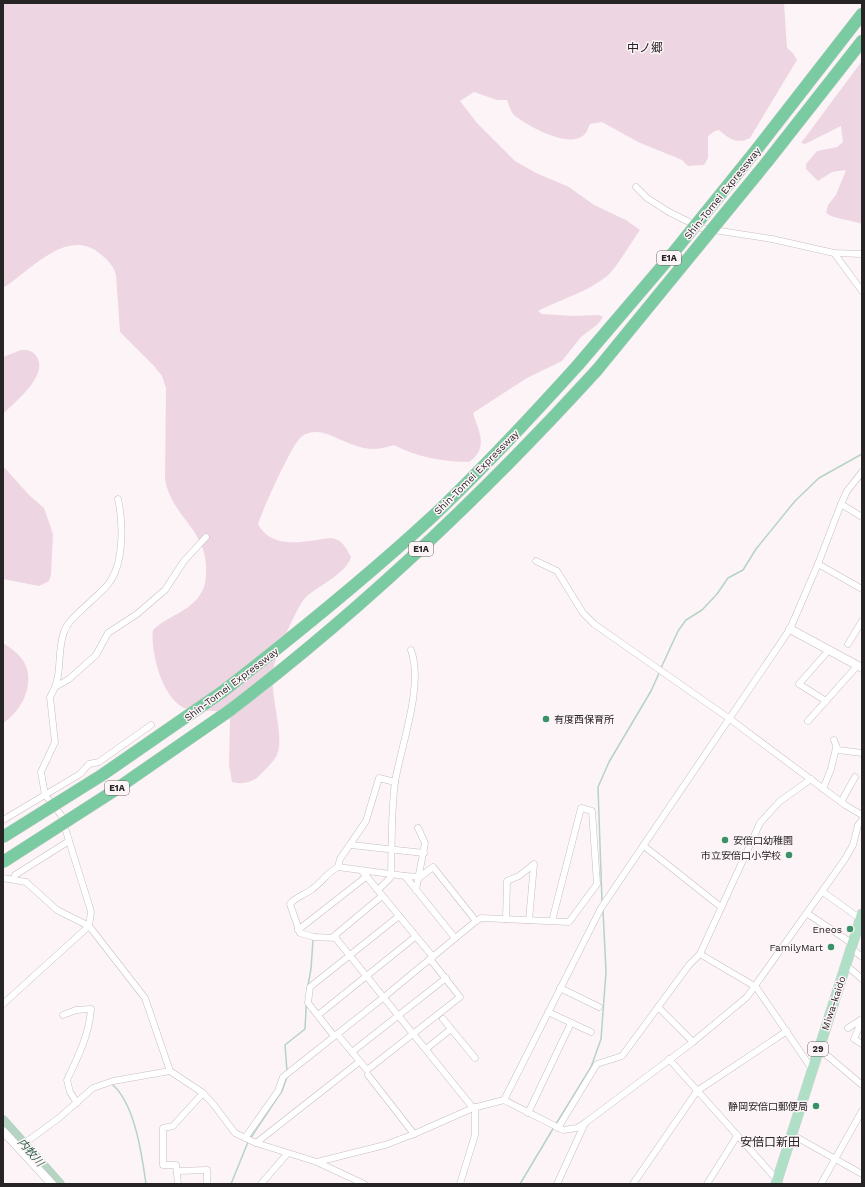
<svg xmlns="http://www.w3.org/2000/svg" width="865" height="1187" font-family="'Work Sans','Noto Sans JP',sans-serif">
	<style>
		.green { fill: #edd6e2 }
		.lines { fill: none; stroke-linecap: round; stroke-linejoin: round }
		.stream { stroke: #b5d4c2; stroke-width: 1.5 }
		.river { stroke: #b5d4c2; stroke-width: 10 }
		.minor-casing { stroke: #c7bec2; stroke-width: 7 }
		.tertiary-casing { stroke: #c7bec2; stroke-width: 9 }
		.primary-casing { stroke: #d4d3d3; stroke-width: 11 }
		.motorway-casing { stroke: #d4d3d3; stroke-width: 13 }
		.minor { stroke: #fff; stroke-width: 6 }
		.tertiary { stroke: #fff; stroke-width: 8 }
		.primary { stroke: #afe0c7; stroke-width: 10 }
		.motorway { stroke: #7acba1; stroke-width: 12 }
		.motorway-bridge-casing { stroke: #d4d3d3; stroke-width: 13; stroke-linecap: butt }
		.motorway-bridge { stroke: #7acba1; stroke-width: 12 }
		.poi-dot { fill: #389268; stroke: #fdf4f8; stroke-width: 1.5 }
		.labels { text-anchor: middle; stroke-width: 3; stroke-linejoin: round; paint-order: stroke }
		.shield { fill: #fdf4f8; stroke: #676264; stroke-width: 1 }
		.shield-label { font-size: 9px; font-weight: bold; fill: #272425 }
		.street-label { font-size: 10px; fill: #272425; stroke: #fdf4f8 }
		.poi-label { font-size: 10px; fill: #272425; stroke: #fdf4f8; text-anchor: end }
		.water-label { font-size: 11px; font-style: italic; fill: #285c43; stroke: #fdf4f8 }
		.quarter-label { font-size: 12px; fill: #272425; stroke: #fdf4f8 }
	</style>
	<rect width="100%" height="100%" fill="#fdf4f8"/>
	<g class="green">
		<path d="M3 3H784L787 48 793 53 797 60 750 138C737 145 728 138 719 130L715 131 708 136V158L704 165 688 166 682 160 638 142 602 122 590 124C588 128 587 133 584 135 569 149 528 126 515 116 511 113 509 105 507 100H497L474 92 460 101 477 123 515 161 536 173 569 187 594 205 626 220 640 230C632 241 616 269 606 277 585 293 561 299 538 311L542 314 573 316 599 315 603 317 598 324 581 337 562 361 527 378 473 413C479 432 489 448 469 462 443 462 417 457 394 445 364 455 354 444 327 434 319 431 308 431 301 437 291 446 263 509 258 524 273 551 305 541 331 538 342 539 346 548 351 557 346 574 318 586 306 597 297 606 277 653 274 666 267 692 287 737 276 757 272 763 265 770 260 775 254 782 241 785 232 782L229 765 230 720 227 714C214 708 201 713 187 709 163 702 150 652 153 630 167 616 190 612 201 593 205 587 206 579 206 572 208 530 173 519 165 480L166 388 162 376 154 366 120 332 116 275C113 265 107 259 99 253 67 227 30 271 3 288Z"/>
		<path d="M862 61V224C852 220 833 219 826 213L828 205 836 195 846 170 832 172 818 181 806 169V164L817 151 837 147 843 142 841 126 805 144 801 143Z"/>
		<path d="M21 350C27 350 33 350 37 357 48 376 16 401 3 414V357Z"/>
		<polygon points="3,466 29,495 44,508 53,534 51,575 49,581 39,586 3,579"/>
		<path d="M3 643C11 648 21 655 25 664 35 685 21 712 3 723Z"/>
	</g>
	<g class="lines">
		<g class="stream">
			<polyline points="661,668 678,631 686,620 702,610 717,594 728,578 743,570 756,549 795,501 819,478 862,454"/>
			<polyline points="602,902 598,787 609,762 651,691 660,671"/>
			<polyline points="308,985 311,969 313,940"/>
			<polyline points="287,1071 285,1045 305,1029 307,991"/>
			<path d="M113 1085C135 1105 142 1155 146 1184"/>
			<polyline points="556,1124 591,1067 601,1039 606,972 603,910"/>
			<polyline points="250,1139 282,1091 287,1077"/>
			<polyline points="231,1184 248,1142"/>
			<polyline points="520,1184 554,1127"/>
		</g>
		<polyline class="river" points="3,1120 60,1184"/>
		<g class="minor-casing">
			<g id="minor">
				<polyline points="636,187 647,198 669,212 701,228 772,239 834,253 862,254"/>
				<polyline points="834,253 862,291"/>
				<polyline points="841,504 862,517"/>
				<polyline points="536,561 557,571 583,613 594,624 730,719 845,805 862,815"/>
				<polyline points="818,564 862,589"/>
				<polyline points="848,644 862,621"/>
				<polyline points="57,686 69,679 96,655 108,633 137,614 165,590 184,561 206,537"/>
				<polyline points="826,701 799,684 829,650"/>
				<polyline points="808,721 858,665"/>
				<polyline points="834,740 838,750 862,753"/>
				<polyline points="823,789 831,769 836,748"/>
				<polyline points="841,802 855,777"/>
				<polyline points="3,820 80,774 89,764 99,762 151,725"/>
				<polyline points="351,845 424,853"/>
				<polyline points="644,846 721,907"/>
				<polyline points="338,867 340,859 366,821 379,778 395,782"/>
				<polyline points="362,871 433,957"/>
				<polyline points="405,876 420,877 433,867 476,921"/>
				<polyline points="3,878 26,882 57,910 89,926 145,998 170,1071 203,1093 214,1105 235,1133 256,1143 317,1162 364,1184"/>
				<polyline points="14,879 15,875 69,841"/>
				<path d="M378 890 390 878 391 874C392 844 391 812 395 782 401 745 424 686 411 650"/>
				<polyline points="416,890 425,843 418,828"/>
				<polyline points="823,892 862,920"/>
				<polyline points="382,896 334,936 473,1108"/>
				<polyline points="808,914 853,944"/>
				<polyline points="506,919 507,881 519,876 534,864 529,920"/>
				<polyline points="298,930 367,876"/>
				<path d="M336 938 314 937 300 933 290 904C296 897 304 895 311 890 321 883 327 873 338 867L405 876 455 938"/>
				<polyline points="851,948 862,957"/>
				<polyline points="700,954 756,987 812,1069"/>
				<polyline points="846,965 862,979"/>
				<polyline points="560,988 599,1007"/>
				<path d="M3 1004 89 926 91 912 89 905 61 815 45 795 41 772 55 742 50 697C64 675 56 654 64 632 68 620 81 611 90 602 97 595 106 589 111 580 124 560 123 521 118 499"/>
				<polyline points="658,1007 693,1042"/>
				<polyline points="548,1012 591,1032"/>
				<path d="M63 1015 76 1010 91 1009C89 1035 78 1057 67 1080L70 1092 77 1103"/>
				<polyline points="318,1015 415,937"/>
				<polyline points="443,1019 475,1058"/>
				<polyline points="862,1020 854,1039 862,1044"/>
				<polyline points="848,1028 862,1019"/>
				<polyline points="337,1034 367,1070 460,997 430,959"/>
				<polyline points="334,1036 308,1003 310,987 399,916"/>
				<polyline points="426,1049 451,1029"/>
				<polyline points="818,1050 829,1057 862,1085"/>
				<polyline points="352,1052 446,978"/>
				<polyline points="669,1059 779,1182"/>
				<polyline points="368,1075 414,1134"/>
				<polyline points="504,1100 601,908 790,629 818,564 841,504 847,491 862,472"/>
				<polyline points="528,1113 571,1023"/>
				<polyline points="558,1128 597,1064 622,1056 689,965 700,954 760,823 779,802 811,779"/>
				<polyline points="791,1134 862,1174"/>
				<polyline points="245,1138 278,1091 283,1077 384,997 476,921 481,918 569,922 597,884 592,811 581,808 552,921"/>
				<polyline points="256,1143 359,1062"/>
				<polyline points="18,1148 59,1118 93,1088 113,1081 170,1071"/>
				<polyline points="317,1162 385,1145 414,1134 473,1108 504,1100 563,1130 577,1128 585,1123 693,1042 747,997 845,859 853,845 858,825 862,820"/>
				<polyline points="178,1171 207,1170 207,1184"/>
				<polyline points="178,1184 176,1165 163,1165 163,1128 173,1126 203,1093"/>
				<polyline points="261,1184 287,1154"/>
				<polyline points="460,1184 475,1135 475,1107"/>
				<polyline points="557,1184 585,1123"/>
				<polyline points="633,1184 697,1091 787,1031"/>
				<polyline points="707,1184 737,1136"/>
				<polyline points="821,1184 862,1111"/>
			</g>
		</g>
		<g class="tertiary-casing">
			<g id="tertiary">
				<polyline points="790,629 862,668"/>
				<polyline points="3,1131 52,1184"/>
			</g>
		</g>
		<g class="primary-casing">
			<polyline id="primary" points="776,1184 862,914"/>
		</g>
		<g class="motorway-casing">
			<g id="motorway">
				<polyline points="757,149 862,14"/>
				<polyline points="767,162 862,41"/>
				<path d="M222 692C294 636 366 578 433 516 484 468 531 417 578 365"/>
				<path d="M229 711C363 609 484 494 597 370"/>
			</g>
		</g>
		<use href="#minor" class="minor"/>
		<use href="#tertiary" class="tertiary"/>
		<use href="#primary" class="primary"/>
		<use href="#motorway" class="motorway"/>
		<g class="motorway-bridge-casing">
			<g id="motorway-bridge">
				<polyline points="578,365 665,263 757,149"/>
				<polyline points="597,370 767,162"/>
				<polyline points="3,837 102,775 222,692"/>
				<polyline points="3,862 112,792 229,711"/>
			</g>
		</g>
		<use href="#motorway-bridge" class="motorway-bridge"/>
	</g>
	<g class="poi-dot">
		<circle cx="546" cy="719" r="4"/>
		<circle cx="725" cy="840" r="4"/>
		<circle cx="789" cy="855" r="4"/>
		<circle cx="850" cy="929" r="4"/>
		<circle cx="831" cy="947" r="4"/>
		<circle cx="816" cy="1106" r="4"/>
	</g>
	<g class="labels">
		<g class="shield">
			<rect x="657" y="251" width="24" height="14" rx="3"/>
			<rect x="409" y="542" width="24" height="14" rx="3"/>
			<rect x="105" y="781" width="24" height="14" rx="3"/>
			<rect x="808" y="1042" width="20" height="14" rx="3"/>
		</g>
		<g class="shield-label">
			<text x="669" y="261">E1A</text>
			<text x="421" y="552">E1A</text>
			<text x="117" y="791">E1A</text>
			<text x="818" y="1052">29</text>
		</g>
		<g class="street-label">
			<text transform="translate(722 193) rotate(-51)" y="4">Shin-Tomei Expressway</text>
			<text transform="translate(476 472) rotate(-45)" y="4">Shin-Tomei Expressway</text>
			<text transform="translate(231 684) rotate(-37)" y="4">Shin-Tomei Expressway</text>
			<text transform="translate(833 1003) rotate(-72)" y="4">Miwa-kaido</text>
		</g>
		<g class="poi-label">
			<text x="554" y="723" text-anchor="start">有度西保育所</text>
			<text x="733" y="844" text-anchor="start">安倍口幼稚園</text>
			<text x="781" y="859">市立安倍口小学校</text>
			<text x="842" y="933">Eneos</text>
			<text x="823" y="951">FamilyMart</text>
			<text x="808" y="1110">静岡安倍口郵便局</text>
		</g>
		<g class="water-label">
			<text transform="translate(31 1152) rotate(49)" y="4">内牧川</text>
		</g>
		<g class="quarter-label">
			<text x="645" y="52">中ノ郷</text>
			<text x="770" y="1146">安倍口新田</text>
		</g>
	</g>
	<rect width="865" height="1187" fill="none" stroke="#272425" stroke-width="8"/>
</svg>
